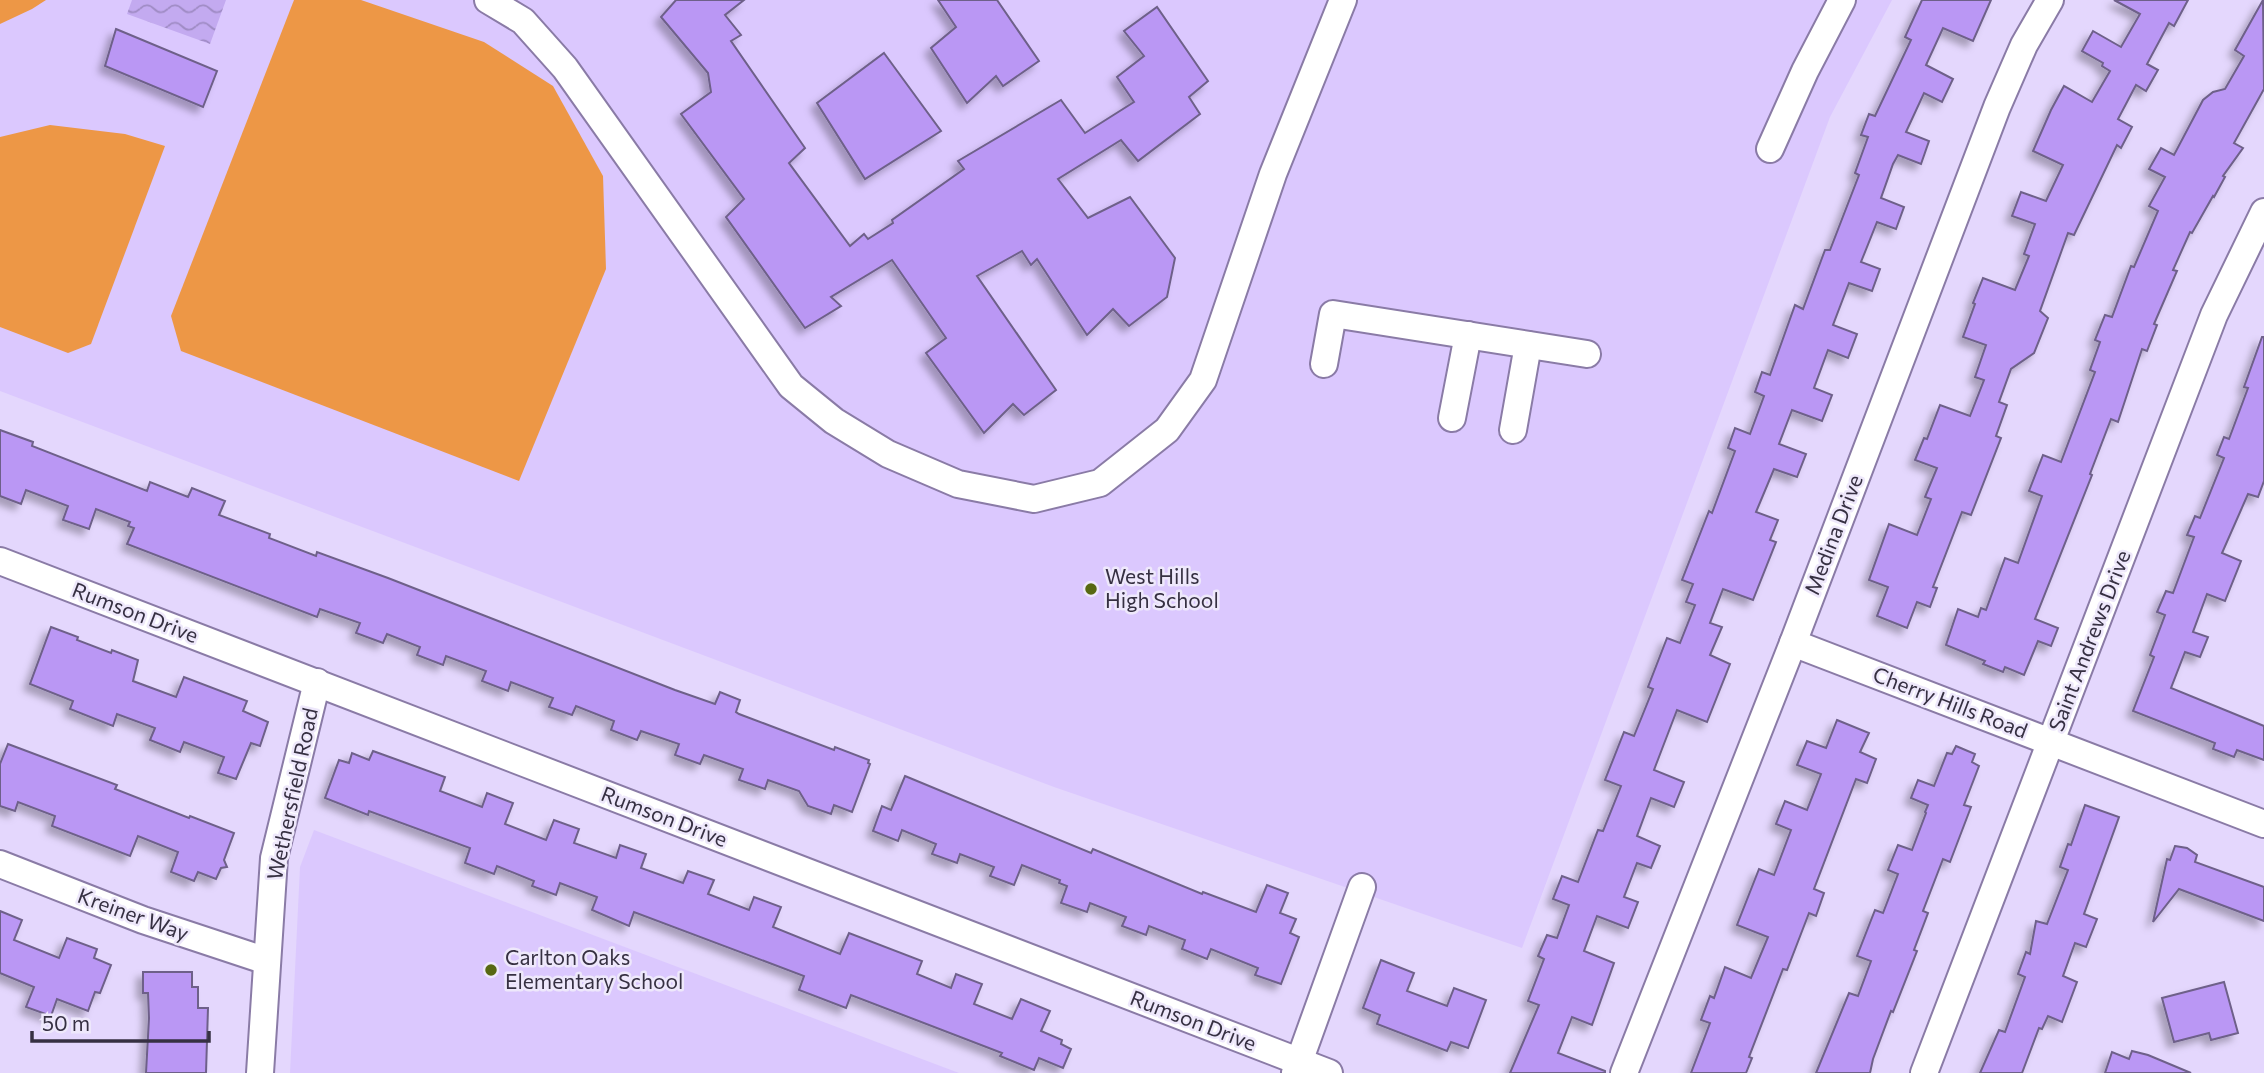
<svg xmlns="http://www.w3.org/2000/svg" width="2264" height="1073" font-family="Commissioner,sans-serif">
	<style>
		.built { fill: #dbc8fe }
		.pitch { fill: #ed9746 }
		.water { fill: url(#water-waves) }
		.building { fill: #ba97f4; stroke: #6e6089; stroke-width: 2; filter: url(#shadow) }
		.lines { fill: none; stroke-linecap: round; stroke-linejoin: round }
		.minor-casing { stroke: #8a7ba6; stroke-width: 30 }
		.minor { stroke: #fff; stroke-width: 26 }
		.poi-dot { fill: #576812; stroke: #eee8fb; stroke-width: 2.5 }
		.labels { text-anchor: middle; stroke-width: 5; stroke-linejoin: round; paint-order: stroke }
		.street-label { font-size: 21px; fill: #363042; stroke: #eee8fb }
		.poi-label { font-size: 21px; fill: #363042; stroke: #eee8fb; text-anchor: start }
	</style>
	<defs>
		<pattern id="water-waves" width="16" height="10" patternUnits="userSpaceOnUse" patternTransform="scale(1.75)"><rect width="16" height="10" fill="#c3aaf0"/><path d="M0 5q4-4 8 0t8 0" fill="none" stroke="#9f8bc4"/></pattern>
		<filter id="shadow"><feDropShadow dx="-6" dy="6" stdDeviation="3.5" flood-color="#0004"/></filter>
	</defs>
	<rect width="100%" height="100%" fill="#e4d7fd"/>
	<g class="built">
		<polygon points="0,0 1892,0 1830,117 1522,948 1054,787 0,391"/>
		<polygon points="314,830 959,1073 290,1073 300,867"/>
	</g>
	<g class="pitch">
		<polygon points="0,0 46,0 32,9 0,24"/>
		<polygon points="294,0 361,0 484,42 553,86 603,176 606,269 519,481 181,351 171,316"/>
		<polygon points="50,125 125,134 165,146 91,344 68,353 0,327 0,137"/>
	</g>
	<polygon class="water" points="132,0 226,0 210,44 127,14"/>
	<g class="building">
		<polygon points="676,0 744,0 725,15 741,35 731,41 805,148 789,163 850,246 864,234 868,239 893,223 892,220 964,169 958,161 1061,100 1085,133 1134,102 1117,77 1144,56 1124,31 1157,7 1208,81 1189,97 1200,114 1138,161 1121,140 1058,179 1088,218 1130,197 1175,258 1167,297 1129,326 1113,309 1087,335 1037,259 1031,265 1022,251 977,276 1056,390 1024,415 1013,404 984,433 926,353 946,338 892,260 831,297 841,306 805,328 726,217 744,199 681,114 711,92 708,73 661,17"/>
		<polygon points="938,0 997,0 1039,61 1003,86 996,76 967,103 931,48 956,27"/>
		<polygon points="1922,0 1991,0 1973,41 1943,28 1926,65 1953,79 1942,102 1924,93 1906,132 1929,141 1921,164 1898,155 1893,164 1881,198 1904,207 1896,229 1877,222 1861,262 1880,269 1872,291 1849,283 1833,325 1857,334 1848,358 1828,350 1814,388 1832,395 1822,421 1792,410 1779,444 1806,454 1797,477 1774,469 1756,512 1778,520 1770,540 1776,542 1753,600 1723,589 1710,623 1722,627 1710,655 1730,664 1707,722 1677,710 1662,749 1654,770 1684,782 1674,807 1651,798 1637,836 1660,846 1651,868 1637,863 1624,897 1638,902 1628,928 1597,916 1584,951 1614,963 1592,1025 1572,1017 1558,1053 1605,1071 1605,1073 1510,1073 1539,1005 1528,1001 1544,959 1538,956 1547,935 1557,938 1569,905 1553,899 1562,876 1578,882 1598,830 1603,831 1621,786 1605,780 1624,732 1634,736 1653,689 1648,687 1667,638 1680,643 1695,605 1686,602 1693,584 1682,580 1709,511 1712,513 1735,451 1728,448 1735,428 1750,434 1764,396 1755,392 1762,372 1770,375 1795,305 1803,309 1825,250 1830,250 1859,175 1855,173 1868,137 1861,135 1869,114 1875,116 1911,40 1905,37"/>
		<polygon points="2114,0 2188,0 2174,26 2169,23 2147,64 2158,70 2146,91 2136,85 2118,119 2132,127 2121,148 2117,145 2074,235 2068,233 2040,311 2048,318 2034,353 2011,369 1999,402 2007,405 1996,436 2001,438 1971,515 1962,512 1933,587 1937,588 1930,607 1917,602 1907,628 1877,616 1888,587 1869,580 1889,524 1917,535 1931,499 1925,497 1937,468 1915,460 1924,438 1927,439 1940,405 1970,416 1984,380 1975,377 1986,345 1963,337 1975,304 1973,303 1983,278 2015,290 2029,256 2024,254 2035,224 2012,216 2021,192 2046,201 2063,165 2033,151 2051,110 2064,86 2092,102 2110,71 2102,66 2103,63 2082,51 2093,31 2121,47 2140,14"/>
		<polygon points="2263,0 2264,89 2234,143 2243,148 2223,176 2225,177 2214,197 2213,196 2192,233 2190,232 2173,270 2177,271 2154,324 2157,325 2147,351 2142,349 2118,422 2111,419 2090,474 2092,475 2035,619 2058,628 2051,646 2038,641 2024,675 2005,667 2003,672 1983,664 1985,661 1946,645 1958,609 1978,617 1981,608 1986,610 2005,558 2018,563 2042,496 2029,491 2043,455 2061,462 2095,372 2090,370 2100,342 2095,340 2105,315 2112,317 2131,266 2134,267 2158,211 2149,206 2165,177 2149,169 2161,148 2174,155 2203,100 2213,92 2225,89 2244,56 2235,50"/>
		<polygon points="116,29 217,71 203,107 105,66"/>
		<polygon points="884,53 941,131 865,179 817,103"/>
		<polygon points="2262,337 2264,337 2264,481 2258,497 2248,494 2222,553 2241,561 2225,601 2207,594 2193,632 2208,637 2200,657 2185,652 2171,688 2264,726 2264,760 2237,750 2234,757 2213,749 2215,743 2133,711 2154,657 2150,655 2165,615 2157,612 2166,591 2173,593 2194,537 2187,535 2195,516 2200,518 2224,458 2217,455 2224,437 2229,439 2248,388 2244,387"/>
		<polygon points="0,430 33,442 32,446 147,491 150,482 188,497 192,488 225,501 219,515 270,534 269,538 316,556 317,552 388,578 675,690 715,704 720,692 740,700 736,712 739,714 834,750 835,747 869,760 868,763 870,764 852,812 834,805 831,814 808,806 799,791 768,780 765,789 739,780 743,769 704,755 700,764 675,755 679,744 641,731 637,740 611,730 614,721 576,706 572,715 549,707 553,698 511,682 508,691 482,681 486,671 446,656 443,665 417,655 420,647 387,634 383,643 356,633 360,623 320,609 317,617 127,544 134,528 128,526 130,522 96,509 89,529 63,520 68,506 26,490 21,504 0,496"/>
		<polygon points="51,627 78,637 77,640 111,653 112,650 138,660 133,681 176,697 184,677 247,701 243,711 268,722 260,746 251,743 236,779 218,773 224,757 184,742 180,752 150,740 155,728 117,714 113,726 70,709 73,701 30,684"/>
		<polygon points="1837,720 1869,733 1860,752 1876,759 1867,783 1856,779 1814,889 1824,893 1816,916 1809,913 1787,970 1783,969 1749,1057 1752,1058 1746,1073 1691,1073 1710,1023 1701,1020 1710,996 1714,998 1725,967 1751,978 1768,937 1737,925 1759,869 1774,875 1791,830 1776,824 1785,801 1807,810 1821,774 1797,765 1807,741 1826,748"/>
		<polygon points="8,744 117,785 115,789 189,818 190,816 234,833 224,860 227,867 221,868 216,879 198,872 194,881 171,872 178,852 138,836 130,856 52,826 55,816 18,802 15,811 0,806 0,764"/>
		<polygon points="1956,746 1975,754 1972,762 1979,766 1964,805 1971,807 1950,862 1943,859 1923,911 1928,913 1914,950 1917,951 1893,1012 1891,1011 1873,1059 1870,1073 1816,1073 1849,993 1858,996 1871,961 1857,956 1875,910 1883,913 1898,874 1888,870 1898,845 1912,850 1926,813 1925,812 1928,805 1911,798 1918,780 1934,786 1947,753 1952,754"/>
		<polygon points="373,751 445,777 440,791 482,807 487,793 513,803 505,824 546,840 554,820 579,829 574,843 616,858 620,845 646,854 641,868 683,883 688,871 714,880 708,894 749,910 754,897 781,907 773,927 840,954 849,933 922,961 917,974 951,988 956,974 982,984 974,1004 1012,1019 1021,999 1050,1011 1041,1031 1062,1040 1061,1044 1071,1049 1063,1068 1039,1058 1034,1070 1000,1056 1002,1053 851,995 846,1008 799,990 804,976 634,912 629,926 592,910 597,897 560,883 556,895 532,886 534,881 497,866 494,874 465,863 470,848 369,811 368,815 325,798 339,760 349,763 352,753 369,760"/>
		<polygon points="905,776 1091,853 1093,849 1202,894 1203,892 1256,912 1267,885 1288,893 1280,913 1296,919 1290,933 1299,937 1281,984 1255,975 1258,968 1211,949 1207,959 1182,949 1185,940 1149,926 1146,935 1122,926 1126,917 1090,903 1087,912 1061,903 1067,886 1059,883 1060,880 1022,865 1014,885 990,876 994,867 960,854 957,863 932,854 936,844 902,830 898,841 873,831 882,806 891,810"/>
		<polygon points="2085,805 2119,817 2084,914 2097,919 2086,947 2075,943 2063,976 2077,982 2062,1022 2048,1016 2042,1029 2039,1028 2022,1073 1980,1073 1999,1030 2005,1032 2025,977 2018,974 2026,952 2030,954 2036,921 2047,924 2068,870 2060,867 2068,844 2071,845"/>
		<polygon points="2175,846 2187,848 2197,855 2195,862 2264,887 2264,921 2179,889 2153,922 2167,859 2170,860"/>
		<polygon points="0,911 22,920 14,940 59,958 67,938 97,949 94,958 111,965 100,993 95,992 88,1011 57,999 51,1016 26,1007 34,987 0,973"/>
		<polygon points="1381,960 1414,973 1407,991 1447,1006 1454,988 1486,1000 1468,1048 1451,1042 1447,1051 1377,1024 1380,1015 1363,1008"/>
		<polygon points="143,972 192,972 192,987 198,987 198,1008 208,1008 206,1073 146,1073 149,1018 148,993 143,993"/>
		<polygon points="2224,982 2238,1033 2211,1040 2209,1033 2174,1042 2162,998"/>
		<polygon points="2132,1051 2148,1055 2191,1073 2105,1073 2112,1052 2129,1059"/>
	</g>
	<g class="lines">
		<g class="minor-casing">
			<g id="minor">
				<polyline points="488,0 523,21 565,68 791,386 834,421 888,454 958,484 1034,499 1100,483 1167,430 1203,380 1273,174 1343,0"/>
				<polyline points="1770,149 1805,71 1842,0"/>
				<polyline points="1324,364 1333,314 1587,354"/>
				<polyline points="1452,418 1468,335"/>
				<polyline points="1513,430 1528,345"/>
				<polyline points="0,561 1329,1073"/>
				<polyline points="1793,643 2264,824"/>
				<polyline points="0,864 143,920 267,961"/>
				<polyline points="260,1073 274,858 317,682"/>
				<polyline points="1295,1073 1362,887"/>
				<polyline points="1624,1073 1793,643 1997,107 2024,45 2050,0"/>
				<polyline points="1924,1073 2214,315 2264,212"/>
			</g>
		</g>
		<use href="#minor" class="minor"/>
	</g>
	<g class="poi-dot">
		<circle cx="1091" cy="589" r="7"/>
		<circle cx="491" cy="970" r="7"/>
	</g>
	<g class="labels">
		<g class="street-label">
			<text transform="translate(1834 535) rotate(-69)" y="7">Medina Drive</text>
			<text transform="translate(135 613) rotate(21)" y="7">Rumson Drive</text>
			<text transform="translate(2090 641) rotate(-69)" y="7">Saint Andrews Drive</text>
			<text transform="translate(1950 703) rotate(21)" y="7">Cherry Hills Road</text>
			<text transform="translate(293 794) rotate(-78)" y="7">Wethersfield Road</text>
			<text transform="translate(664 817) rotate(21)" y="7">Rumson Drive</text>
			<text transform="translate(133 915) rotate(20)" y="7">Kreiner Way</text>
			<text transform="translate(1193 1021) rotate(21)" y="7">Rumson Drive</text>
		</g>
		<g class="poi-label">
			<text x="1105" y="584">West Hills<tspan x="1105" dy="24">High School</tspan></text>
			<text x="505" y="965">Carlton Oaks<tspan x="505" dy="24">Elementary School</tspan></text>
		</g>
	</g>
	<path d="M32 1031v10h177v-10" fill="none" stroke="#363042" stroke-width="3.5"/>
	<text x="42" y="1031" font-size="21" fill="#363042" stroke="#eee8fb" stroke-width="5" paint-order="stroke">50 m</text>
</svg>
